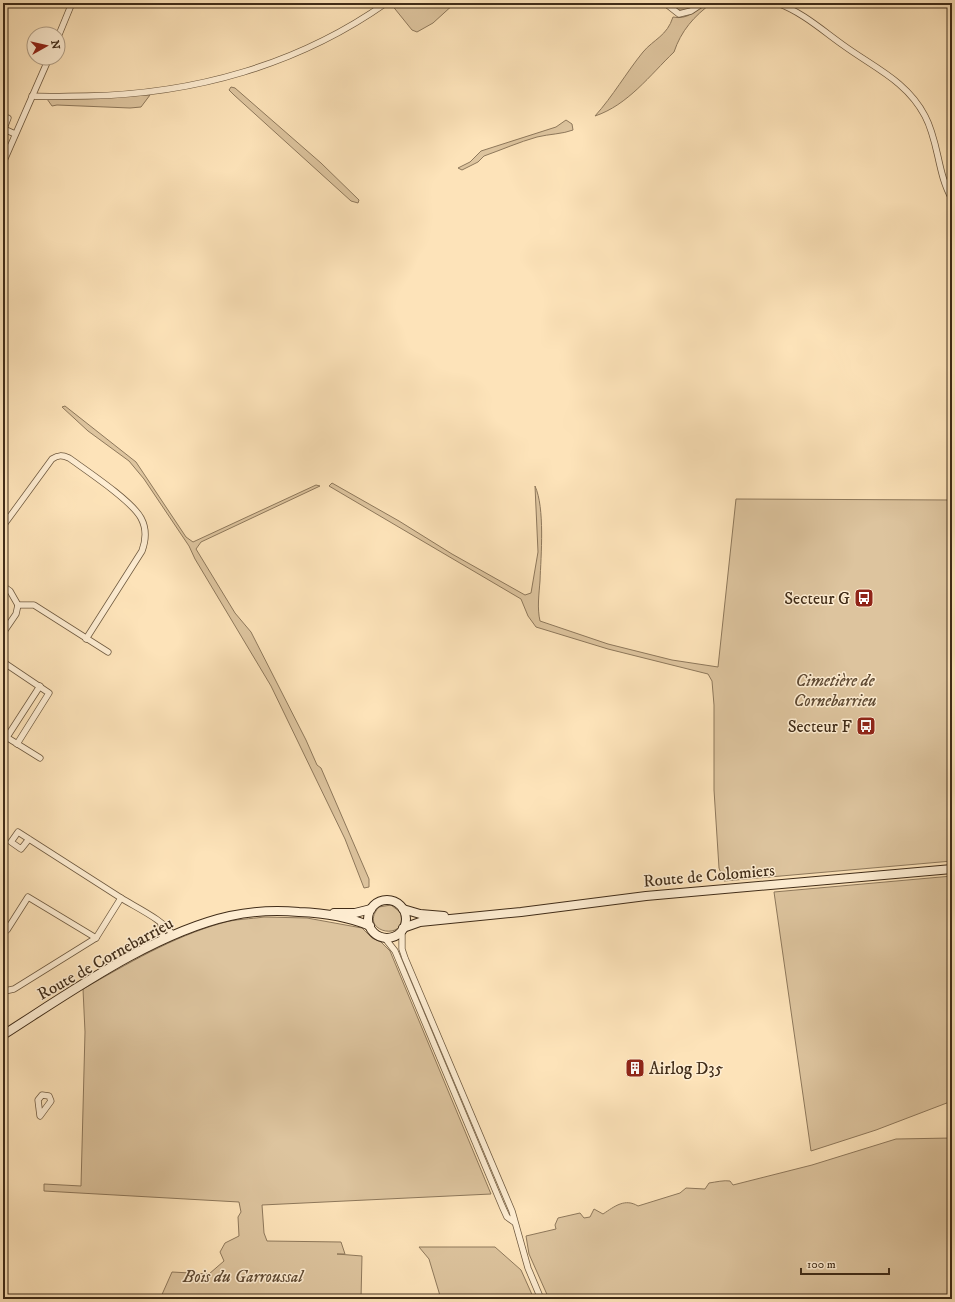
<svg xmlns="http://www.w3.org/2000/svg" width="955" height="1302" font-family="'IM FELL DW Pica',serif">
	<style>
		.green { fill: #ddc49e; stroke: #8e785b }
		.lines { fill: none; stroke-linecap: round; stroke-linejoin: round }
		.street-casing { stroke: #6f5a40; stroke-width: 7 }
		.secondary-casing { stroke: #402c18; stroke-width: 10 }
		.street { stroke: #feedd2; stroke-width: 5.5 }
		.secondary { stroke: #feedd2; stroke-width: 8 }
		.labels { text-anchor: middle; stroke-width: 3; stroke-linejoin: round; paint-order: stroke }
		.poi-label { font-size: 17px; fill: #402c18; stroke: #feedd2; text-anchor: end }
		.park-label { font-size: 17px; font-style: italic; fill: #5f4a33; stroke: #feedd2 }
		.street-label { font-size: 17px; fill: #402c18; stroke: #feedd2 }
	</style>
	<rect width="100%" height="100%" fill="#fde3b9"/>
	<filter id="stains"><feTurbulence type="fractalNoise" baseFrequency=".005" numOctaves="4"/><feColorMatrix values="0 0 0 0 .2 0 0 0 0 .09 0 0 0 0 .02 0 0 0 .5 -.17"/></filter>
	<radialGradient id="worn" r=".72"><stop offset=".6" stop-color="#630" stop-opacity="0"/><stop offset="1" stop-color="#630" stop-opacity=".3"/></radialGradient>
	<g class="green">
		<polygon points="392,3 455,3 433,23 417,32 412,30 391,4"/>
		<path d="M668 3H701C688 11 680 14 668 3Z"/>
		<path d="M706 3H712C694 16 681 31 674 52 650 75 628 105 595 116 613 96 626 73 643 52 654 39 667 36 673 17 687 20 696 11 706 3Z"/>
		<polygon points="231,87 235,88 321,163 359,200 358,203 351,201 234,95 229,90"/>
		<polygon points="150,95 141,107 130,108 57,105 52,106 47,99"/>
		<path d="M566 120 572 124 573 130C563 134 549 134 537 137 519 142 501 150 484 156L478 162 462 170 458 168 470 162 481 151 556 127Z"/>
		<polygon points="65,406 136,462 186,537 193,542 316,485 320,486 201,542 196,549 235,613 251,632 306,740 317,765 321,768 369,879 369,887 364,888 345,839 271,686 195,559 189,546 144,479 129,461 88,431 62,407"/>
		<path d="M332 483 399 521 452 554 525 595 531 593 538 552 535 486C545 508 541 555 540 581 539 594 537 608 540 621L608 644 672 660 718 667 736 499 952 500V861L724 881 719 868 714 790V705L712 681 708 674 608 649 536 627 528 616 521 599 329 486Z"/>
		<polygon points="952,876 952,1101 876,1130 811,1151 774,892"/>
		<path d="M391 905 400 912C411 943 356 933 379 907Z"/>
		<path d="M264 917 307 918 362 928 372 938 381 942 390 951 491 1194 262 1205 264 1233 267 1241 341 1242 345 1254H337L362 1256 361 1299H160L172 1272 209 1274 224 1261 220 1252 225 1243 239 1236 238 1217 241 1212 239 1202 44 1191V1184L81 1186 85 1032 83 989C127 964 172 937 222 923 235 919 251 919 264 917Z"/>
		<path d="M952 1138V1299H549L529 1254 526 1236 556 1229 555 1225 558 1218 580 1213 584 1218 590 1217 594 1209 603 1214C615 1206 625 1198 638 1206L680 1193 686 1188 705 1189 709 1183C716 1182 724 1180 730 1181L733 1185 812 1165 896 1139Z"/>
		<polygon points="495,1247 521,1270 534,1299 441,1299 429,1259 419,1247"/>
	</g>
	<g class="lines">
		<g class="street-casing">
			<g id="street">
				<polyline points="665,3 679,14 691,11 703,3"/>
				<path d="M777 3C802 12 822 30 843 45 873 67 907 81 925 116 939 142 937 173 952 199"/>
				<polyline points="58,37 72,3"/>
				<path d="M32 96C50 97 69 96 87 96 194 94 298 65 386 3"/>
				<polyline points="4,129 15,134"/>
				<polyline points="3,131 8,118"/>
				<polyline points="3,163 49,58"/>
				<path d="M3 526 52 459C58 455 62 455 69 458 87 471 132 501 141 518 147 529 146 540 142 551L86 639"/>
				<polyline points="3,586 10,591 18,605 16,614 3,633"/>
				<polyline points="18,605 34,605 108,652"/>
				<polyline points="3,662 49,693 17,744"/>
				<polyline points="3,735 40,758"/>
				<polyline points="7,737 40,686"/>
				<polyline points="29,839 21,849 11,842 18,832 121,898"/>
				<polyline points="161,924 163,940"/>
				<polyline points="3,927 7,930 28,897 96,938"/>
				<polyline points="402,931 402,949 405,958 512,1211 528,1268 541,1299"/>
				<polyline points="384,937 395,951 502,1206 507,1217 514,1222"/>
				<path d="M3 989 5 991 14 989 96 938 121 898C135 907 166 921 173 936"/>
				<polygon points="42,1095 49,1096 51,1101 40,1116 38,1100"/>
			</g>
		</g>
		<g class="secondary-casing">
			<g id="secondary">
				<circle cx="387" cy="919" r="19"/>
				<polyline points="403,909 420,914 444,916"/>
				<polyline points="334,913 355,913 371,909"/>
				<polyline points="403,928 420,922 521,912 646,896 952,869"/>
				<path d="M3 1035C69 993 153 933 230 916 253 911 276 910 299 912 323 913 349 917 370 926"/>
			</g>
		</g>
		<use href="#street" class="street"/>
		<use href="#secondary" class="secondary"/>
	</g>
	<defs>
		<g id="bus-square" transform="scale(1)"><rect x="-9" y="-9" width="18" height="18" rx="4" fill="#8f2418" stroke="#feedd2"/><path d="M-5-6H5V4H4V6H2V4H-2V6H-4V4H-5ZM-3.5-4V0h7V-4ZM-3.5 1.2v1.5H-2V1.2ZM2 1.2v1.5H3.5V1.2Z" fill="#fff"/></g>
		<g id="building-square" transform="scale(1)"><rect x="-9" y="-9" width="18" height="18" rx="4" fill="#8f2418" stroke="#feedd2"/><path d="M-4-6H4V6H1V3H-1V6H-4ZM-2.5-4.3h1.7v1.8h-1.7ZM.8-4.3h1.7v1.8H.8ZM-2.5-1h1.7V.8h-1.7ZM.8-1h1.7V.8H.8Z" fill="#fff"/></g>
	</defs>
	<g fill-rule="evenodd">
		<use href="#bus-square" x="864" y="598"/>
		<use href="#bus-square" x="866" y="726"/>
		<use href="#building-square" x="635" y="1068"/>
	</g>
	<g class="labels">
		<g class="poi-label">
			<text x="850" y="604">Secteur G</text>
			<text x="852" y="732">Secteur F</text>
			<text x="649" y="1074" text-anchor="start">Airlog D35</text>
		</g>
		<g class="park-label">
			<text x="835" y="686">Cimetière de<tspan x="835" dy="20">Cornebarrieu</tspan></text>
			<text x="243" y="1282">Bois du Garroussal</text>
		</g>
		<g class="street-label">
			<text transform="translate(709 875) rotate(-5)" y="6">Route de Colomiers</text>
			<text transform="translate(105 958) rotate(-29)" y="6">Route de Cornebarrieu</text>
		</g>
	</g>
	<rect width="955" height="1302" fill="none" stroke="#fde3b9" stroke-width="16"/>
	<rect x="4" y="4" width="947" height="1294" fill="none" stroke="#402c18" stroke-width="2"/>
	<rect x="8" y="8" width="939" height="1286" fill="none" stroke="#402c18"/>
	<g transform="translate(46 46) rotate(82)"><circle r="19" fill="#feedd2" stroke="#b2a088"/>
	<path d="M0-3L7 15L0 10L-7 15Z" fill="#8f2418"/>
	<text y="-6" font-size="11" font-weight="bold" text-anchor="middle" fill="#402c18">N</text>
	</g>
	<path d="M801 1268v6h88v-6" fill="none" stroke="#402c18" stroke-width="2"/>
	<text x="807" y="1268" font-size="12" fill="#402c18" stroke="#feedd2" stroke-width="3" paint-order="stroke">100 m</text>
	<rect width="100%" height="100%" filter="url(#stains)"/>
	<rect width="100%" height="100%" fill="url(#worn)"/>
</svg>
